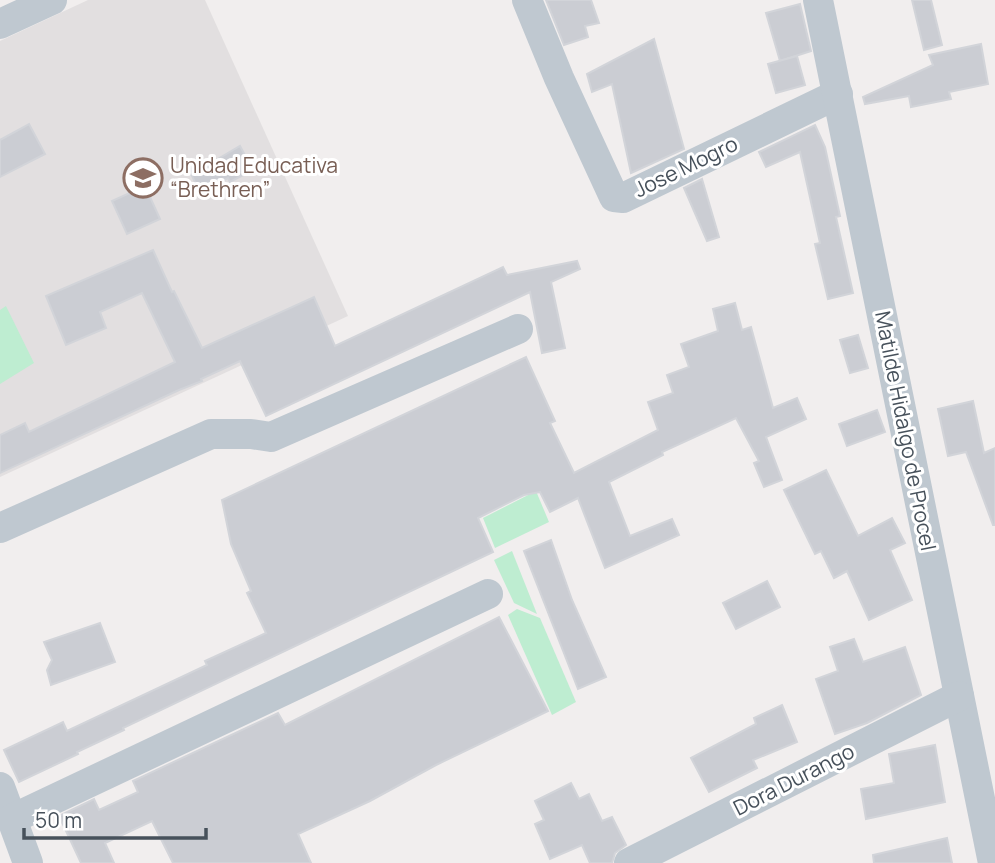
<svg xmlns="http://www.w3.org/2000/svg" width="995" height="863" font-family="Manrope,sans-serif">
	<style>
		.education { fill: #e2dfe0 }
		.green { fill: #beedd1 }
		.building { fill: #cbcdd3; stroke: #d2d4d9; stroke-width: 2 }
		.lines { fill: none; stroke-linecap: round; stroke-linejoin: round }
		.minor { stroke: #bfc8d0; stroke-width: 30 }
		.labels { text-anchor: middle; stroke-width: 6; stroke-linejoin: round; paint-order: stroke }
		.education-label { font-size: 21px; fill: #785e54; stroke: #fff; text-anchor: start }
		.street-label { font-size: 21px; fill: #47515b; stroke: #fff }
	</style>
	<rect width="100%" height="100%" fill="#f1eeee"/>
	<polygon class="education" points="88,0 205,0 348,316 0,477 0,41"/>
	<g class="green">
		<polygon points="6,306 34,363 0,384 0,310"/>
		<polygon points="536,491 549,522 495,548 483,518"/>
		<polygon points="512,551 537,614 514,603 494,560"/>
		<polygon points="517,609 540,618 576,702 552,715 508,615"/>
	</g>
	<g class="building">
		<polygon points="546,0 591,0 599,23 585,26 588,37 564,45"/>
		<polygon points="912,0 931,0 942,45 924,50"/>
		<polygon points="800,4 811,51 780,61 766,13"/>
		<polygon points="654,39 684,149 631,173 612,84 592,92 587,74"/>
		<polygon points="981,44 988,84 949,92 951,99 911,107 909,96 865,104 863,97 933,65 929,55"/>
		<polygon points="797,56 805,85 776,93 768,64"/>
		<polygon points="29,124 45,154 0,177 0,140"/>
		<polygon points="815,125 825,147 840,216 836,217 853,293 828,299 815,244 820,243 800,152 766,167 759,152"/>
		<polygon points="240,146 253,170 230,182 228,178 200,192 189,170 214,157 216,160"/>
		<polygon points="702,179 719,237 707,241 684,188"/>
		<polygon points="145,186 160,219 127,234 112,201"/>
		<polygon points="153,250 172,292 174,291 202,348 314,297 335,346 503,267 507,275 577,261 580,269 551,282 565,348 542,353 530,292 266,416 240,361 201,379 202,381 179,390 0,473 0,435 25,423 29,432 175,362 142,293 100,312 106,328 66,345 46,296"/>
		<polygon points="735,303 742,330 751,327 773,408 797,398 806,419 766,437 782,480 764,487 754,463 759,461 736,418 662,452 663,455 609,482 630,536 672,519 679,535 605,568 578,498 550,512 540,492 524,495 478,518 493,552 123,728 124,730 77,752 78,754 19,782 4,750 63,722 67,731 207,665 205,661 266,633 247,593 251,591 231,544 222,500 526,357 555,421 550,423 574,473 658,430 648,402 673,393 667,375 689,367 681,344 718,331 713,309"/>
		<polygon points="858,335 868,368 850,373 840,340"/>
		<polygon points="973,401 984,453 995,448 995,525 993,525 966,452 948,456 938,409"/>
		<polygon points="877,410 885,432 847,446 839,424"/>
		<polygon points="826,470 858,536 892,518 905,543 890,550 912,600 869,620 847,571 834,578 821,551 815,554 784,490"/>
		<polygon points="551,540 572,600 606,677 578,689 524,551"/>
		<polygon points="767,581 780,607 736,629 723,603"/>
		<polygon points="499,617 548,711 436,765 370,801 298,834 311,863 173,863 152,821 105,843 114,863 81,863 59,816 94,799 99,810 138,792 133,781 278,713 285,725"/>
		<polygon points="100,623 115,662 51,685 47,670 52,660 44,642"/>
		<polygon points="854,639 863,662 905,647 921,695 867,723 835,734 816,679 838,671 830,647"/>
		<polygon points="782,705 797,742 753,760 757,768 709,792 691,758 756,724 754,718"/>
		<polygon points="935,745 945,802 866,819 861,789 894,783 889,754"/>
		<polygon points="571,783 579,799 589,794 602,821 612,817 626,845 615,853 612,863 590,863 582,845 550,859 535,824 544,820 535,801"/>
		<polygon points="947,838 952,863 874,863 873,855"/>
	</g>
	<g class="lines">
		<g class="minor">
			<polyline points="527,0 559,78 614,197 623,198 838,94"/>
			<polyline points="818,0 993,863"/>
			<polyline points="0,24 52,0"/>
			<polyline points="0,528 211,434 251,434 271,437 518,329"/>
			<polyline points="0,787 28,863"/>
			<polyline points="12,819 488,594"/>
			<polyline points="629,863 959,696"/>
		</g>
	</g>
	<defs>
		<g id="school-ring" transform="scale(2.0125)"><circle r="9.5" fill="#fff" stroke="#8d6e63" stroke-width="1.5"/><path d="M0-5L7-2L0 1L-7-2ZM-4 1L0 2.5L4 1V4Q0 6-4 4Z" fill="#8d6e63"/></g>
	</defs>
	<g fill-rule="evenodd">
		<use href="#school-ring" x="143" y="178"/>
	</g>
	<g class="labels">
		<g class="education-label">
			<text x="170" y="173">Unidad Educativa<tspan x="170" dy="24">“Brethren”</tspan></text>
		</g>
		<g class="street-label">
			<text transform="translate(686 167) rotate(-26)" y="7">Jose Mogro</text>
			<text transform="translate(905 431) rotate(79)" y="7">Matilde Hidalgo de Procel</text>
			<text transform="translate(794 780) rotate(-27)" y="7">Dora Durango</text>
		</g>
	</g>
	<path d="M24 828v10h182v-10" fill="none" stroke="#47515b" stroke-width="3.5"/>
	<text x="35" y="828" font-size="21" fill="#47515b" stroke="#ffffff" stroke-width="5" paint-order="stroke">50 m</text>
</svg>
